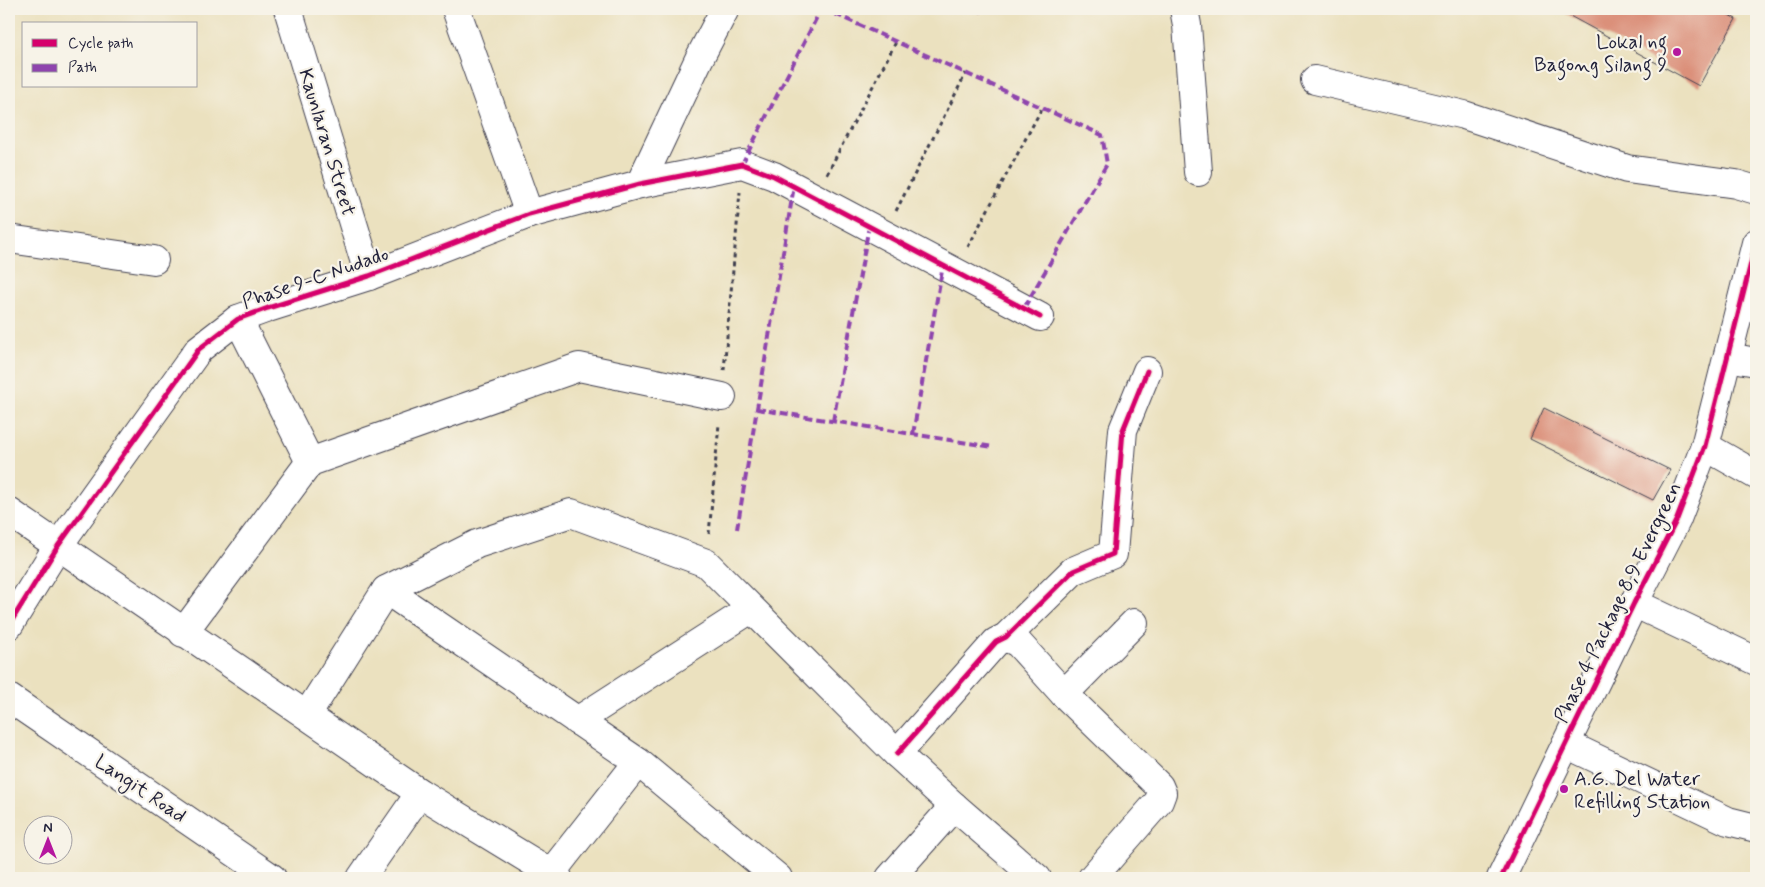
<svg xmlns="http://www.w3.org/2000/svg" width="1765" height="887" font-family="Mynerve,sans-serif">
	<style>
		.building { fill: #db907a }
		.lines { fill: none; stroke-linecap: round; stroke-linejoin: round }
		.minor-casing { stroke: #403f4f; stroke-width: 30 }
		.major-casing { stroke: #403f4f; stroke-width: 30 }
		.path { stroke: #403f4f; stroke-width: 3; stroke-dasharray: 4 4; stroke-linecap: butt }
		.minor { stroke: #fff; stroke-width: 28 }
		.major { stroke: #fff; stroke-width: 28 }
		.quiet { stroke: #8e44ad; stroke-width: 4; stroke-dasharray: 8 4; stroke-linecap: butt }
		.cycleway-casing { stroke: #f7f3e8; stroke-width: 8 }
		.cycleway { stroke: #d6006c; stroke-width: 5 }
		.poi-dot { fill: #b5179e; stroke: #f7f3e8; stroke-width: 2 }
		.labels { text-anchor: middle; stroke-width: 4.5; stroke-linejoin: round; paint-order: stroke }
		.poi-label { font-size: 20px; fill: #22223b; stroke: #f7f3e8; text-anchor: end }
		.street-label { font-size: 20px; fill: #22223b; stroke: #f7f3e8 }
	</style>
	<rect width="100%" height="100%" fill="#f7f3e8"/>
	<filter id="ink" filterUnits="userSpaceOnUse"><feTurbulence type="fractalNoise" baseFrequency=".02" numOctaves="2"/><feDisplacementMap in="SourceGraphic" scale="10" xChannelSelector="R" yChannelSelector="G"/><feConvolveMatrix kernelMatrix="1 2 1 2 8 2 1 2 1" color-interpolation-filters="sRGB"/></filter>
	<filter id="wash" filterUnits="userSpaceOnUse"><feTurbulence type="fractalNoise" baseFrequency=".0096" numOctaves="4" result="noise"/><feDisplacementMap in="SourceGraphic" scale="20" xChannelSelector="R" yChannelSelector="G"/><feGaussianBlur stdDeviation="1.12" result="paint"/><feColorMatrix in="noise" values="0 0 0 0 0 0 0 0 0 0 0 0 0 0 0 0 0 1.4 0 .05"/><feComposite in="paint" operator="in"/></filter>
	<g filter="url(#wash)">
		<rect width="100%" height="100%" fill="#ebe1bf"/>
		<g id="blocks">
			<g class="building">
				<polygon points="1557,9 1718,9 1736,19 1699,86"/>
				<polygon points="1544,408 1670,470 1653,500 1530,439"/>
			</g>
		</g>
	</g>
	<g filter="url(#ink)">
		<use href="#blocks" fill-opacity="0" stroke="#403f4f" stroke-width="1"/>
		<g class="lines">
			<g class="minor-casing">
				<g id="minor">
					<polyline points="288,9 369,276"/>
					<polyline points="456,9 529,214"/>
					<polyline points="1184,9 1187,25 1198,172"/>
					<polyline points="1315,80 1464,115 1627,169 1736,184 1756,190"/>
					<polyline points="640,184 699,59 725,9"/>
					<polyline points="9,239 154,260"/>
					<polyline points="238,319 310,462"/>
					<polyline points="1728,357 1756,362"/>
					<polyline points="1705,446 1756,475"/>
					<polyline points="9,512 420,793 551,873 558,878"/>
					<polyline points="386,590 638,762 778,878"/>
					<polyline points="1634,603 1756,661"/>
					<polyline points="9,625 58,546 199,349 238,319 268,308 369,276 529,214 640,184 742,164 774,176 1040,317"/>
					<polyline points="183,633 310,462 579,367 722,397"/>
					<polyline points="1006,637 1018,643 1064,694 1159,786 1162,793 1159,801 1092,878"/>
					<polyline points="1064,694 1134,623"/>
					<polyline points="307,715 386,590 477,544 571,513 706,563 897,754 954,806 1037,878"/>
					<polyline points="577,721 751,609"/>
					<polyline points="1566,744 1728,821 1756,828"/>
					<polyline points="897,754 996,642 1006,637 1073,571 1113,554 1123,430 1147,371"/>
					<polyline points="551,873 638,762"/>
					<polyline points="361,878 420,793"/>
					<polyline points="890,878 954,806"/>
					<polyline points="1501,878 1634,603 1677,519 1705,446 1756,243"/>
				</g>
			</g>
			<g class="major-casing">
				<polyline id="major" points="9,698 272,878"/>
			</g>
			<g class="path">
				<polyline points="827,174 896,42"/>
				<polyline points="896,211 966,73"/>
				<polyline points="968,247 1042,108"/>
				<polyline points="724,370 740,192"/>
				<polyline points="709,534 719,424"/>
			</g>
			<use href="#minor" class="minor"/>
			<use href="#major" class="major"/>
			<g class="quiet">
				<polyline points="824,9 1102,135 1107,164 1024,308"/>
				<polyline points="981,9 982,13"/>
				<polyline points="742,164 821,9"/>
				<polyline points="757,409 993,447"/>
				<polyline points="833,421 869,226"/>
				<polyline points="913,434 943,265"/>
				<polyline points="737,529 794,186"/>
			</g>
			<g class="cycleway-casing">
				<g id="cycleway">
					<polyline points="9,625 58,546 199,349 238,319 268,308 369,276 529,214 640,184 742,164 774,176 1040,317"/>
					<polyline points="897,754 996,642 1006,637 1073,571 1113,554 1123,430 1147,371"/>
					<polyline points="1501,878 1634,603 1677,519 1705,446 1756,243"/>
				</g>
			</g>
			<use href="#cycleway" class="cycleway"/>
		</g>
	</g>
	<g class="poi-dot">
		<circle cx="1677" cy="52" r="5"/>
		<circle cx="1564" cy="789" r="5"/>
	</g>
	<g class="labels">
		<g class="poi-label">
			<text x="1667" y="48">Lokal ng<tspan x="1667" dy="23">Bagong Silang 9</tspan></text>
			<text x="1574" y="785" text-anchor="start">A.G. Del Water<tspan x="1574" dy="23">Refilling Station</tspan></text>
		</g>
		<g class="street-label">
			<text transform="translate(328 142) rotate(73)" y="7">Kaunlaran Street</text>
			<text transform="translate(315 277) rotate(-19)" y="7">Phase 9-C Nudado</text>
			<text transform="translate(1617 602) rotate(-64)" y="7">Phase 4 Package 8,9 Evergreen</text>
			<text transform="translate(141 788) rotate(34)" y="7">Langit Road</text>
		</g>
	</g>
	<rect width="1765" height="887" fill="none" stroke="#f7f3e8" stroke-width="30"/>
	<rect x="22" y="22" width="175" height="65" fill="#f7f3e8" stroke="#a29fa3"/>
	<rect x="32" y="39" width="25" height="8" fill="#d6006c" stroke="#a29fa3"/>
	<text x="68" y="48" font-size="15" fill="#22223b">Cycle path</text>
	<rect x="32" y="64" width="25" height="8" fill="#8e44ad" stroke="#a29fa3"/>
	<text x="68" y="72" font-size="15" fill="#22223b">Path</text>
	<g transform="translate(48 840)"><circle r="24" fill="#f7f3e8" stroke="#a29fa3"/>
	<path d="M0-4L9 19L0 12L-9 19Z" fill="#b5179e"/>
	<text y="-8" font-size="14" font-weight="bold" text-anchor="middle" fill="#22223b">N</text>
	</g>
</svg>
